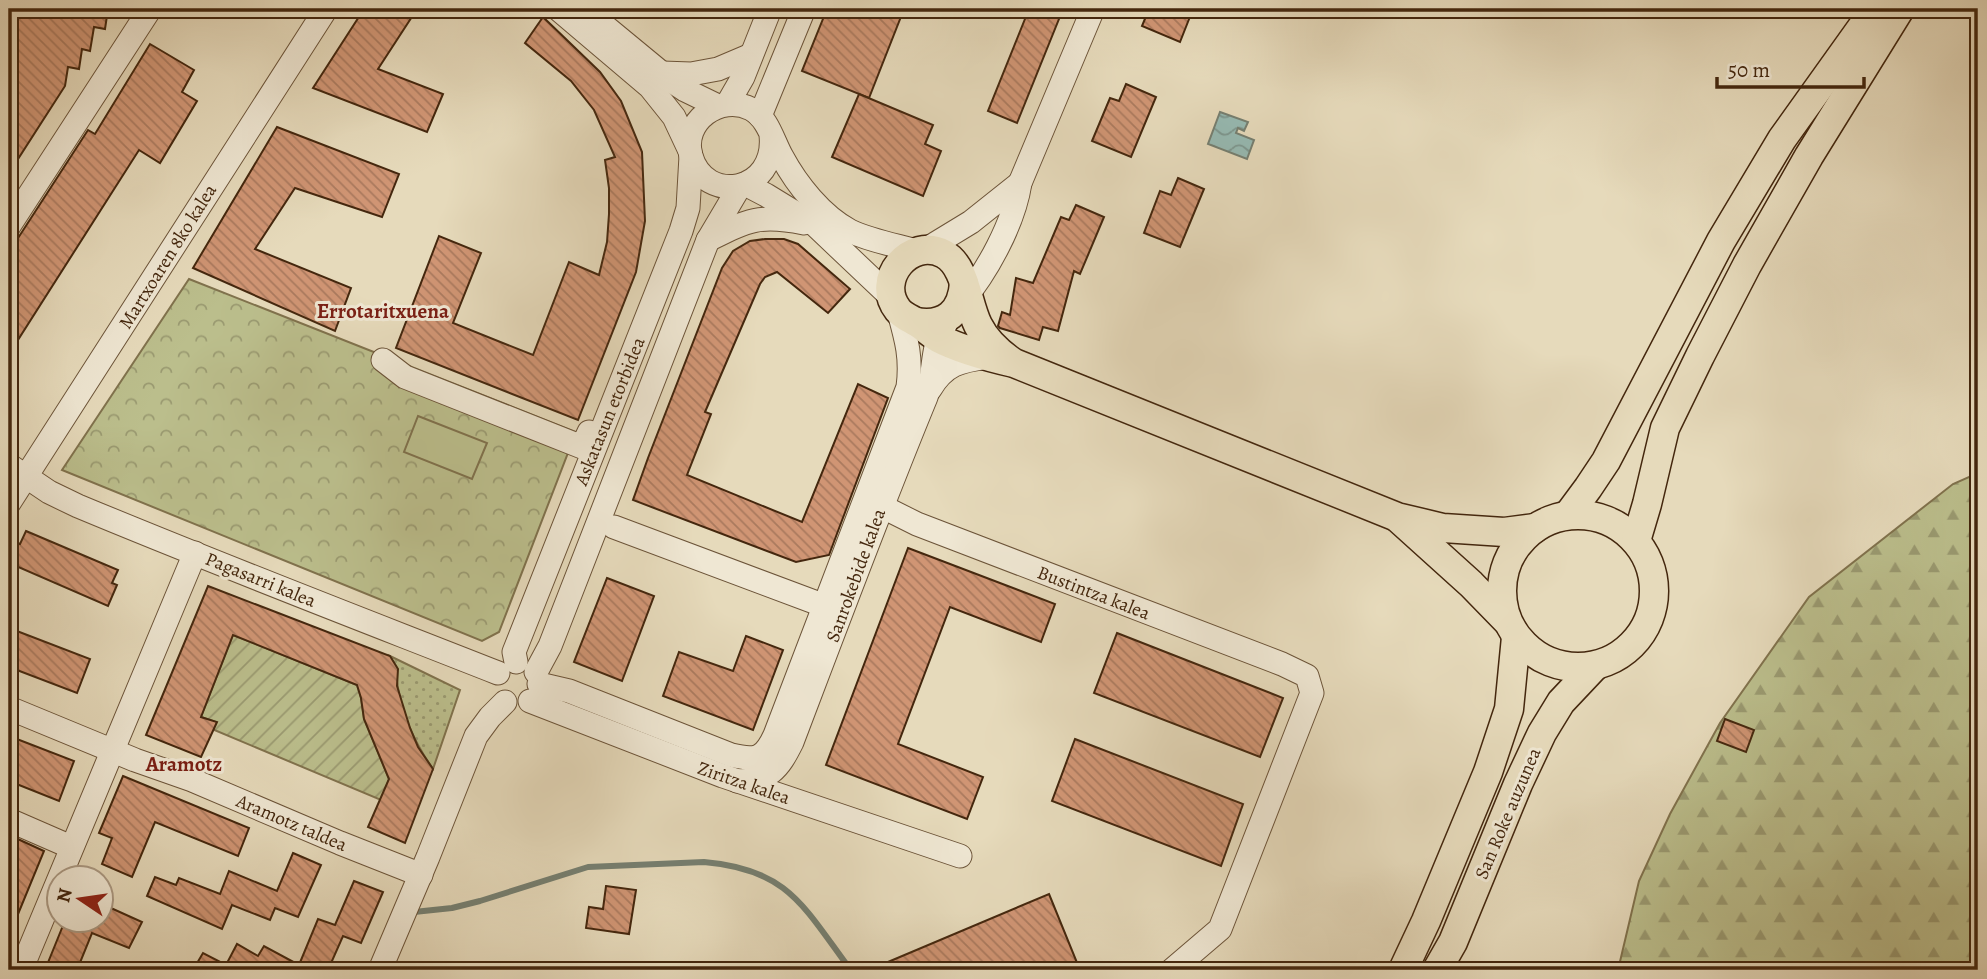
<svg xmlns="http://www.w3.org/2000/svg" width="1987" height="979" font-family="Alegreya,serif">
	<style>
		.grass { fill: url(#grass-dots); stroke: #80724d; stroke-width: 2 }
		.forest { fill: url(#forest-firs); stroke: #80724d; stroke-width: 2 }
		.park { fill: url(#park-crowns); stroke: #80724d; stroke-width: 2 }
		.garden { fill: url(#garden-furrows); stroke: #80724d; stroke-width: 2 }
		.pitch { fill: #bbbe8c; stroke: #80724d; stroke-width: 2 }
		.water { fill: url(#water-waves); stroke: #757f71; stroke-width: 2 }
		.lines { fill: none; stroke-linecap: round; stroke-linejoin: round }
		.stream { stroke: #757f71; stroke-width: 6 }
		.building { fill: url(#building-back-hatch); stroke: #44270e; stroke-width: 2 }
		.minor-casing { stroke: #6c5439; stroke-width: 25 }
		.major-casing { stroke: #44270e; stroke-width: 31 }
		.minor { stroke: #efe7d3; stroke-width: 23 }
		.major { stroke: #e6dabb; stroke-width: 28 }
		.labels { text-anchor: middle; stroke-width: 6; stroke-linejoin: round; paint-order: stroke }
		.street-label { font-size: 19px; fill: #44270e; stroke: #efe7d3 }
		.neighbourhood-label { font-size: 21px; font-weight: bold; fill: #7a1f14; stroke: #efe7d3 }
	</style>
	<defs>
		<pattern id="grass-dots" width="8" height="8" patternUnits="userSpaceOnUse" patternTransform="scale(1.75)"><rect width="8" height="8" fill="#bbbe8c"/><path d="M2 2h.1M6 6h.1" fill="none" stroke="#9a9a71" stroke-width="1.8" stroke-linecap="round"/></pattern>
		<pattern id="forest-firs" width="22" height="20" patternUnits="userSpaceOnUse" patternTransform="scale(1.75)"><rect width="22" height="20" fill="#bbbe8c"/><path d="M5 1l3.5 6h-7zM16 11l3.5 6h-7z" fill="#9a9a71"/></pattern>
		<pattern id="park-crowns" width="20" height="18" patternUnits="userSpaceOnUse" patternTransform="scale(1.75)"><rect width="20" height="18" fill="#bbbe8c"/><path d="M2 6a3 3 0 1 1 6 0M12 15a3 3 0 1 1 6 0" fill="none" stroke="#9a9a71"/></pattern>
		<pattern id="garden-furrows" width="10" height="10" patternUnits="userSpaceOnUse" patternTransform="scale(1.75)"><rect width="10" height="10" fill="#bbbe8c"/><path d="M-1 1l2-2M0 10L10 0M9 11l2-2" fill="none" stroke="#9a9a71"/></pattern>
		<pattern id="water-waves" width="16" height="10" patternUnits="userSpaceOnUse" patternTransform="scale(1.75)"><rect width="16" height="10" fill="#96bab3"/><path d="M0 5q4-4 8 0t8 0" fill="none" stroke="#7c9790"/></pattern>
		<pattern id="building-back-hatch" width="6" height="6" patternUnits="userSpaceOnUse" patternTransform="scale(1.75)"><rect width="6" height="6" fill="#d09574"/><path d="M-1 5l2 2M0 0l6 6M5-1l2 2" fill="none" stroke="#aa7a5e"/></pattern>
	</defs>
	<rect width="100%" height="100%" fill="#e6dabb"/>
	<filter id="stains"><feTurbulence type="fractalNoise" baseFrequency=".00286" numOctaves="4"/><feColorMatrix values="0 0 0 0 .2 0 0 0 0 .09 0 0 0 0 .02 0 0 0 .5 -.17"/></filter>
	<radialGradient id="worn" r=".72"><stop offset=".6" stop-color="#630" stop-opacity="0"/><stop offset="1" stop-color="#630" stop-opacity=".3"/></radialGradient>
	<path class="grass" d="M390 656 460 690 433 769C416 745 403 717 398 688 395 671 400 673 390 656Z"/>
	<polygon class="forest" points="1978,473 1978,970 1618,970 1639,881 1670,814 1720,723 1809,597 1953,484"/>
	<polygon class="park" points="189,279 576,432 499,632 482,641 62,470"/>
	<polygon class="garden" points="233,635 357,685 361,698 364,719 389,779 381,800 212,729 216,722 201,717"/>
	<polygon class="pitch" points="418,416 487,443 472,479 404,452"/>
	<polygon class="water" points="1220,112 1248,122 1244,131 1238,128 1236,133 1254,140 1247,159 1208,144"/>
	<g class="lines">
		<path class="stream" d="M414 912 452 908 480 901 588 867 704 862C786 869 802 904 847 965"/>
	</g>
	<g class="building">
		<polygon points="9,9 108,9 105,29 94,27 90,51 82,49 79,69 68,67 65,86 9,173"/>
		<polygon points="364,9 417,9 378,69 443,94 427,132 313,88"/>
		<polygon points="827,9 904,9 869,98 802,71"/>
		<polygon points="1029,9 1063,9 1017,123 988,111"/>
		<polygon points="1149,9 1193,9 1180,42 1142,26"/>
		<polygon points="543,17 600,72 621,101 642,152 645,221 636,272 578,420 396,348 439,236 481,253 453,323 533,355 569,262 599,275 607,242 609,214 609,188 605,160 615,157 594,110 571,81 525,43"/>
		<polygon points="150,44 194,70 182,92 197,101 160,163 139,150 9,354 9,252 88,130 95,134"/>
		<polygon points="1126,84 1156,97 1131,157 1092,141 1110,98 1119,101"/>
		<polygon points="859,94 933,125 925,144 941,151 923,196 832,157"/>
		<polygon points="277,127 399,174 382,217 295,188 255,249 351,288 335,331 193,268"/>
		<polygon points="1178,178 1204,189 1180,247 1144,233 1160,191 1171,195"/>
		<polygon points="1076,205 1104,217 1080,274 1074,271 1058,331 1043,327 1039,340 1000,328 998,326 1002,312 1010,315 1016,278 1033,283 1061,217 1069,220"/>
		<polygon points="765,239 784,239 798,244 850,289 828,313 777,272 765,277 760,284 705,412 711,414 687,475 802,522 858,384 888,398 829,555 796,562 633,500 648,458 722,268 733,251 750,241"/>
		<polygon points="26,531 118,570 112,583 117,585 108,606 9,563 16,543 20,544"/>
		<polygon points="908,548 1055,604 1041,642 950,607 898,744 983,777 967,819 826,765"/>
		<polygon points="607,578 654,596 622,681 574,662"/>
		<polygon points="208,586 390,656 398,669 397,686 410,728 418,747 433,769 405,843 368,827 389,779 364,719 361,698 357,685 233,635 201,717 217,722 201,757 146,735"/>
		<polygon points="9,628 90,659 77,693 9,667"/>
		<polygon points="1117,633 1283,698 1260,757 1094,693"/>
		<polygon points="746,636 783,650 753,730 663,696 679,652 733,671"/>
		<polygon points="1725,719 1754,730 1746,752 1717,741"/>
		<polygon points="9,736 74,761 59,801 9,781"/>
		<polygon points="1075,739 1243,804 1221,866 1052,801"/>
		<polygon points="123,776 249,828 238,856 155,822 132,877 102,864 112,838 99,833"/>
		<polygon points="9,835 44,851 9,936"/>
		<polygon points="293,853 321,865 298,917 275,908 270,920 232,905 222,929 147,896 155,877 176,885 179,878 220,894 229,871 277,891"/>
		<polygon points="354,881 383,892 361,943 343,936 328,970 193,970 203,953 226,965 237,944 258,956 264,946 299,965 318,919 335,925"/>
		<polygon points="606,886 636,890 629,934 586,928 589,907 603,909"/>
		<polygon points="1049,894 1080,970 869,970"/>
		<polygon points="102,904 142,922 129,948 92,933 77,970 45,970 64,923 59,920 102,920"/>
	</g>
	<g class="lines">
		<g class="minor-casing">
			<g id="minor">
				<polyline points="558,9 650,87 674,117 690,151"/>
				<polyline points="584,9 670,80 685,90 718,106"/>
				<polyline points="662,73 691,74 718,69 751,55"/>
				<polyline points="728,103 743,77 770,9"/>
				<polyline points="760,116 804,9"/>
				<path d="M771 135C777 193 705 205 691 156 681 122 720 93 751 109 768 118 773 141 782 157 797 185 822 216 850 231 871 241 895 245 917 251"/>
				<polyline points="745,184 766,195 815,225 892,298"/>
				<polyline points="9,226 150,9"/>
				<path d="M708 240C748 220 759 214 804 223"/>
				<polyline points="925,250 971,222 1020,183"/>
				<path d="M961 303C987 272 1014 223 1020 183L1093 9"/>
				<polyline points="383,360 405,377 582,447 589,432"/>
				<path d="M930 389C945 364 960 361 987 357"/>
				<path d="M9 465 49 492 78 506C217 564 358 618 498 673"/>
				<polyline points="9,503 326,9"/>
				<polyline points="881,506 917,524 1282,664 1307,676 1312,693 1220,929 1172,970"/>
				<polyline points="614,527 817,603"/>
				<polyline points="516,662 514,652 681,231 688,208 691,156"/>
				<polyline points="536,672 550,646 708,240 740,186"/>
				<path d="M539 684 569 691 731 755C756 761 764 759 775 735L908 387C912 357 906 338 898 309"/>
				<polyline points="530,701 723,776 960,856"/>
				<polyline points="9,708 135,760 192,780 340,843 421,875"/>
				<path d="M737 781C770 780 778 770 792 742 836 626 879 511 926 397 936 372 930 349 945 325"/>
				<polyline points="9,820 71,847"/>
				<polyline points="21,970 195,553"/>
				<polyline points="380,970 428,857 476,736 490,717 505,702"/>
			</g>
		</g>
		<g class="major-casing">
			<g id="major">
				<path d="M916 322C945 327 962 312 964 283"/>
				<path d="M1014 363C999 353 986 341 978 325 967 303 966 266 944 254 910 236 874 280 898 310 903 316 909 318 916 322 924 327 930 333 938 338 961 350 988 357 1014 363L1397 517 1443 528 1504 532 1535 528"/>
				<circle cx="1578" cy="591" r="76"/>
				<polyline points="1568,515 1588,488 1606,461 1721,241 1782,139 1875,9"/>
				<polyline points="1399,519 1471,584 1507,621"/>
				<polyline points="1636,541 1647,504 1665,428 1700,356 1747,265 1809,156 1900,9"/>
				<polyline points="1403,970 1426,921 1488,772 1509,709 1516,637"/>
				<polyline points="1437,970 1453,942 1518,784 1542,733 1561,702 1594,667"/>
			</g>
		</g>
		<use href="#minor" class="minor"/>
		<use href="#major" class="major"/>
	</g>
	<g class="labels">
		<g class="street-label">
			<text transform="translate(167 256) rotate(-58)" y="7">Martxoaren 8ko kalea</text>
			<text transform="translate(609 411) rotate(-68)" y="7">Askatasun etorbidea</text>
			<text transform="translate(855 575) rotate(-70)" y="7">Sanrokebide kalea</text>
			<text transform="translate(261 579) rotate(22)" y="7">Pagasarri kalea</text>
			<text transform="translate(1094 592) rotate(21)" y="7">Bustintza kalea</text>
			<text transform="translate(744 782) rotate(19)" y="7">Ziritza kalea</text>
			<text transform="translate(1507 813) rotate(-67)" y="7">San Roke auzunea</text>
			<text transform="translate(292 822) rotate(23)" y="7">Aramotz taldea</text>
		</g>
		<g class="neighbourhood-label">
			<text x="383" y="318">Errotaritxuena</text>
			<text x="184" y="771">Aramotz</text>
		</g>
	</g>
	<rect width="1987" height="979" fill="none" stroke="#e6dabb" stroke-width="35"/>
	<rect x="10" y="10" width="1966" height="958" fill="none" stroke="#44270e" stroke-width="3.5"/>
	<rect x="18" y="18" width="1952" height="944" fill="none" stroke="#44270e" stroke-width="2"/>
	<g transform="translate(80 899) rotate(283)"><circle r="33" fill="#efe7d3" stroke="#ab9a84" stroke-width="2"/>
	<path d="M0-5L12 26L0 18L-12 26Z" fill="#8f2418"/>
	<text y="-10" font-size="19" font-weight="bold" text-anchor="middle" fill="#44270e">N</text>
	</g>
	<path d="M1717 77v10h147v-10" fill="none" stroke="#44270e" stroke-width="3.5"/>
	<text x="1728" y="77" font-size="21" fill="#44270e" stroke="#efe7d3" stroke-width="5" paint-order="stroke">50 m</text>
	<rect width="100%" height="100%" filter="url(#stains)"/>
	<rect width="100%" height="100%" fill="url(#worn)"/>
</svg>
